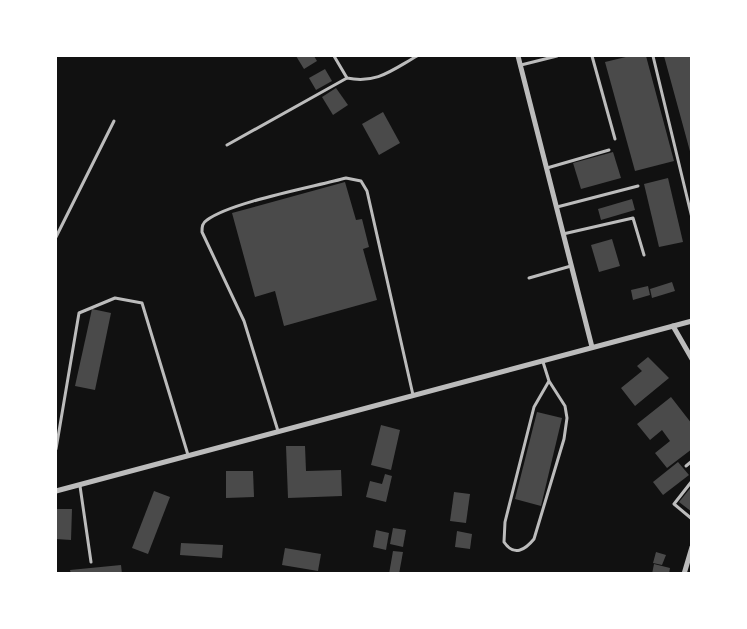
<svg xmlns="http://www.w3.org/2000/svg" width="747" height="629" font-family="'Public Sans',sans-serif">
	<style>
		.building { fill: #4a4a4a }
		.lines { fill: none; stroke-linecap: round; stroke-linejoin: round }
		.service { stroke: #bcbcbc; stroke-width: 3 }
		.minor { stroke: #bcbcbc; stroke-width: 5 }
	</style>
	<rect width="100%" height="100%" fill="#111"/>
	<g class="building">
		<polygon points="296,56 314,56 317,61 304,69"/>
		<polygon points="630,56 646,56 674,161 635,171 605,62"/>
		<polygon points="664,56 692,56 692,154 691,155"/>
		<polygon points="325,69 332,81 316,90 309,78"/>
		<polygon points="336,88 348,105 333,115 322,97"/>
		<polygon points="383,112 400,143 379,155 362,124"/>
		<polygon points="613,152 621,178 581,189 573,163"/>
		<polygon points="668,178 683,242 659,247 644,184"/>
		<polygon points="345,182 356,220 362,219 369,247 363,249 377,300 284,326 275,291 255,297 232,213"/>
		<polygon points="632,199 635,210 601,220 598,209"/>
		<polygon points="612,239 620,266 599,272 591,245"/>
		<polygon points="672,282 675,291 652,298 650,289"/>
		<polygon points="648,286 650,295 633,300 631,290"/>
		<polygon points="92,309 111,313 95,390 75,386"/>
		<polygon points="648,357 669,378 635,406 621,388 642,371 637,366"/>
		<polygon points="671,397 692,424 692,449 667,468 655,453 670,441 662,430 650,440 637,424"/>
		<polygon points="537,412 562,418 541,506 515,499"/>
		<polygon points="381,425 400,430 391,470 371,465"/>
		<polygon points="286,446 305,446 306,471 341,470 342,496 288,498"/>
		<polygon points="678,462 689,475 663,495 653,482"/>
		<polygon points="226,471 253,471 254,497 226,498"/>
		<polygon points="385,474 392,476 386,502 366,497 370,481 382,484"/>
		<polygon points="692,486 692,512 679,502"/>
		<polygon points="154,491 170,497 148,554 132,548"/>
		<polygon points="454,492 470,494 466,523 450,521"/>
		<polygon points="56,509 72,509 71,540 56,539"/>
		<polygon points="393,528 406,530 403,547 390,544"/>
		<polygon points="376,530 389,533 386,550 373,547"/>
		<polygon points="457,531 472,534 470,549 455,547"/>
		<polygon points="181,543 223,545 222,558 180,555"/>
		<polygon points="285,548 321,554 318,571 282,565"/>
		<polygon points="393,551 403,552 399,574 389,574"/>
		<polygon points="656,552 666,555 662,565 653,563"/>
		<polygon points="654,564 670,568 669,574 652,574"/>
		<polygon points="121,565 122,574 71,574 70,570"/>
	</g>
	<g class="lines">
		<g class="service">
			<path d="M334 56 347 78C377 84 392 70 417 56"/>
			<polyline points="592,56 615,139"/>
			<polyline points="653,56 692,218"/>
			<polyline points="521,65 557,56"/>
			<polyline points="227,145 347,78"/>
			<polyline points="547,168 609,150"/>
			<polyline points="557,207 638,186"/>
			<polyline points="563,234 633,218 644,255"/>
			<polyline points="56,237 114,121"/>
			<polyline points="529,278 571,266"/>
			<path d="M543 362 549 381 565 406 567 418 564 439 534 539C525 550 514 557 504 542L505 522 534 407 549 381"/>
			<path d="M278 431 244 321 202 232C202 227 202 223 207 220 231 202 313 187 346 178L361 181 367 191 413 395"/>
			<polyline points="56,449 79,313 115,298 142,303 188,455"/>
			<polyline points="686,466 692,461"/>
			<polyline points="692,481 674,504 692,519"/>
			<polyline points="80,486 91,562"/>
		</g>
		<g class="minor">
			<polyline points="518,56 592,347"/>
			<polyline points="673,326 692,359"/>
			<polyline points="56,491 692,321"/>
			<polyline points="684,574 692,547"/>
		</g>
	</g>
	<rect width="747" height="629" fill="none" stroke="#ffffff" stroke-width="114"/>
</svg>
